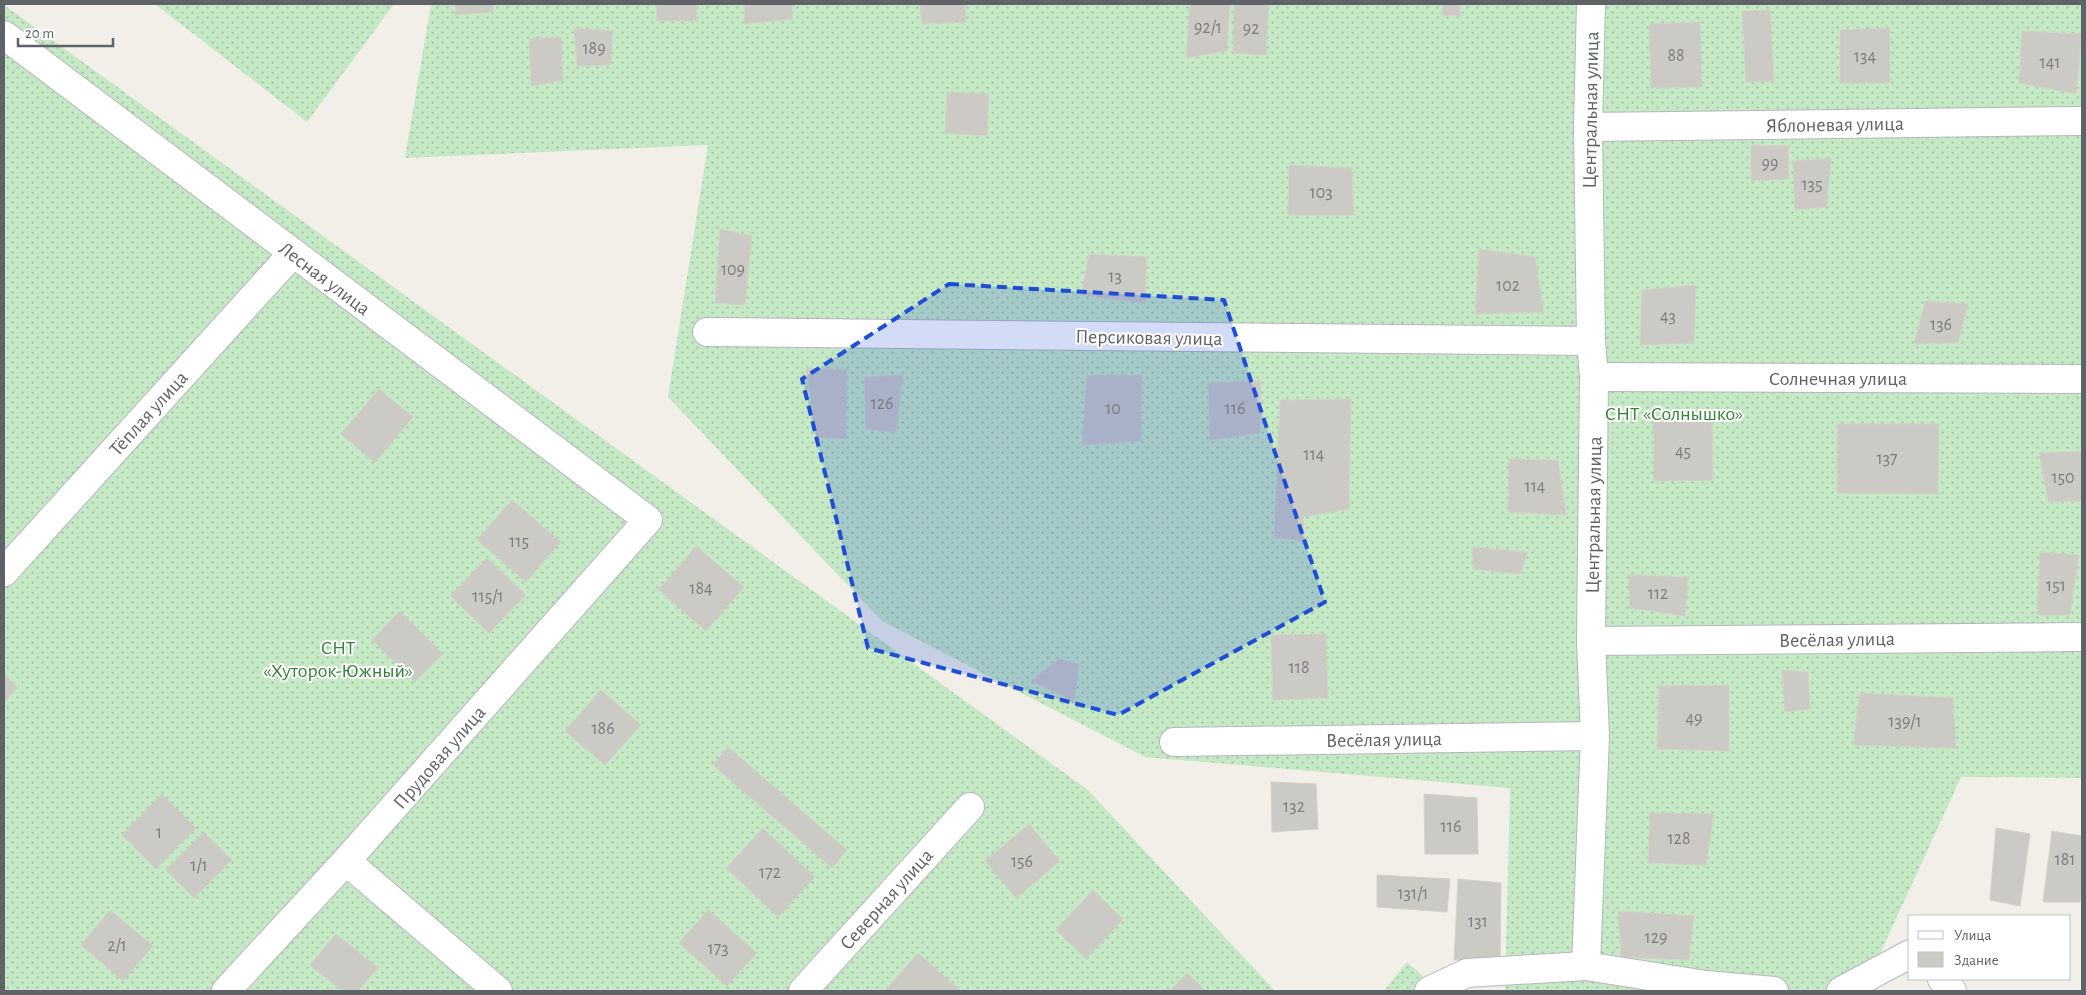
<svg xmlns="http://www.w3.org/2000/svg" width="2086" height="995" font-family="'Alegreya Sans',sans-serif">
	<style>
		.grass { fill: url(#grass-dots) }
		.building { fill: #cccac5; stroke: #d6d1c6 }
		.lines { fill: none; stroke-linecap: round; stroke-linejoin: round }
		.minor-casing { stroke: #b5b8bc; stroke-width: 30 }
		.minor { stroke: #fff; stroke-width: 28 }
		.marked { fill: #1d4ed8; fill-opacity: 0.2; stroke: #1d4ed8; stroke-width: 4; stroke-dasharray: 10 6; stroke-linejoin: round }
		.labels { text-anchor: middle; stroke-width: 4; stroke-linejoin: round; paint-order: stroke }
		.number-label { font-size: 18px; fill: #7a7d7f }
		.street-label { font-size: 20px; fill: #5f6368; stroke: #fff }
		.park-label { font-size: 20px; fill: #348238; stroke: #fff }
	</style>
	<defs>
		<pattern id="grass-dots" width="8" height="8" patternUnits="userSpaceOnUse" patternTransform="scale(1.25)"><rect width="8" height="8" fill="#c5e8c5"/><path d="M2 2h.1M6 6h.1" fill="none" stroke="#a3c0a4" stroke-width="1.8" stroke-linecap="round"/></pattern>
	</defs>
	<rect width="100%" height="100%" fill="#f1efe8"/>
	<g class="grass">
		<polygon points="155,4 394,4 307,122"/>
		<polygon points="431,4 2082,4 2082,778 1961,777 1863,991 1505,991 1510,788 1145,757 882,621 668,397 708,145 405,158"/>
		<polygon points="4,5 1088,790 1275,991 4,991"/>
		<polygon points="1407,962 1439,991 1384,991"/>
	</g>
	<g class="building">
		<polygon points="456,4 492,4 493,12 455,15"/>
		<polygon points="656,4 696,4 697,21 657,21"/>
		<polygon points="745,4 793,4 792,19 744,24"/>
		<polygon points="920,4 965,4 966,22 922,24"/>
		<polygon points="1190,4 1230,4 1227,51 1186,58"/>
		<polygon points="1234,4 1269,4 1266,55 1233,53"/>
		<polygon points="1443,4 1460,4 1460,16 1442,15"/>
		<polygon points="1770,10 1774,81 1746,82 1742,11"/>
		<polygon points="1700,22 1702,87 1651,88 1649,24"/>
		<polygon points="574,28 613,31 611,65 577,66"/>
		<polygon points="1890,28 1890,83 1840,83 1840,30"/>
		<polygon points="2022,31 2082,34 2076,94 2019,83"/>
		<polygon points="561,37 563,80 531,86 529,39"/>
		<polygon points="947,92 989,94 987,136 945,133"/>
		<polygon points="1751,145 1788,146 1789,179 1751,181"/>
		<polygon points="1831,158 1827,207 1795,210 1793,161"/>
		<polygon points="1289,165 1352,168 1354,215 1288,215"/>
		<polygon points="720,229 752,236 745,305 715,303"/>
		<polygon points="1479,249 1535,257 1544,312 1475,314"/>
		<polygon points="1089,254 1147,257 1145,303 1081,295"/>
		<polygon points="1696,285 1694,343 1640,345 1642,290"/>
		<polygon points="1925,301 1968,304 1958,343 1914,344"/>
		<polygon points="806,368 847,370 846,438 816,438"/>
		<polygon points="903,375 896,432 866,429 864,377"/>
		<polygon points="1087,375 1142,375 1141,441 1082,445"/>
		<polygon points="1261,381 1260,433 1210,440 1208,383"/>
		<polygon points="379,389 413,417 375,463 341,434"/>
		<polygon points="1351,399 1349,509 1303,517 1305,541 1274,537 1280,400"/>
		<polygon points="1712,421 1713,480 1654,481 1653,422"/>
		<polygon points="1837,424 1939,424 1938,494 1837,493"/>
		<polygon points="2082,451 2082,501 2048,502 2039,453"/>
		<polygon points="1509,459 1558,460 1566,515 1508,512"/>
		<polygon points="512,500 561,542 526,582 477,540"/>
		<polygon points="696,546 744,587 706,631 659,590"/>
		<polygon points="1473,547 1528,552 1520,574 1473,569"/>
		<polygon points="2040,552 2079,555 2070,615 2037,615"/>
		<polygon points="487,558 526,595 489,633 450,596"/>
		<polygon points="1628,575 1688,577 1685,616 1630,608"/>
		<polygon points="400,611 443,654 415,682 372,640"/>
		<polygon points="1326,634 1328,698 1273,700 1271,635"/>
		<polygon points="1059,659 1079,664 1074,701 1031,681"/>
		<polygon points="1782,670 1808,672 1810,709 1785,712"/>
		<polygon points="4,675 18,687 4,703"/>
		<polygon points="1729,685 1729,751 1657,749 1659,686"/>
		<polygon points="601,690 641,725 605,765 565,731"/>
		<polygon points="1860,693 1953,698 1956,748 1853,745"/>
		<polygon points="728,747 847,850 832,868 713,765"/>
		<polygon points="1271,782 1316,784 1318,829 1272,832"/>
		<polygon points="162,794 196,828 156,869 122,835"/>
		<polygon points="1424,794 1477,798 1478,854 1425,854"/>
		<polygon points="1650,813 1714,814 1706,865 1648,863"/>
		<polygon points="1029,824 1060,861 1016,898 985,861"/>
		<polygon points="763,828 815,877 778,917 726,868"/>
		<polygon points="1996,828 2030,834 2020,906 1990,900"/>
		<polygon points="2052,831 2082,836 2082,881 2080,902 2043,902"/>
		<polygon points="204,832 232,860 194,898 166,870"/>
		<polygon points="1377,875 1450,879 1447,912 1377,907"/>
		<polygon points="1458,879 1501,883 1500,960 1454,960"/>
		<polygon points="1093,890 1123,919 1086,959 1056,930"/>
		<polygon points="110,910 153,946 123,981 81,945"/>
		<polygon points="708,910 757,953 727,986 679,943"/>
		<polygon points="1618,911 1694,916 1689,960 1621,957"/>
		<polygon points="336,934 378,968 358,991 342,991 310,965"/>
		<polygon points="918,953 961,991 885,991"/>
		<polygon points="1187,973 1206,991 1170,991"/>
	</g>
	<g class="lines">
		<g class="minor-casing">
			<g id="minor">
				<polyline points="4,35 648,520 346,861 226,991"/>
				<polyline points="1588,127 2082,121"/>
				<polyline points="707,332 1591,341"/>
				<polyline points="1594,377 2082,379"/>
				<polyline points="4,572 293,253"/>
				<polyline points="1591,641 2082,637"/>
				<polyline points="1174,742 1595,736"/>
				<polyline points="346,861 498,991"/>
				<polyline points="1586,966 1595,736 1591,641 1594,377 1591,341 1588,127 1591,4"/>
				<polyline points="1942,979 1952,991"/>
				<polyline points="803,991 970,807"/>
				<polyline points="1429,991 1467,973 1586,966 1706,985 1774,991"/>
				<polyline points="1841,991 1910,954"/>
			</g>
		</g>
		<use href="#minor" class="minor"/>
	</g>
	<path class="marked" d="M949 284 1224 300 1325 602 1118 715 868 648 802 379Z"/>
	<g class="labels">
		<g class="number-label">
			<text x="1208" y="33">92/1</text>
			<text x="1251" y="34">92</text>
			<text x="594" y="54">189</text>
			<text x="1676" y="61">88</text>
			<text x="1865" y="62">134</text>
			<text x="2050" y="68">141</text>
			<text x="1770" y="169">99</text>
			<text x="1812" y="190">135</text>
			<text x="1321" y="198">103</text>
			<text x="733" y="275">109</text>
			<text x="1115" y="282">13</text>
			<text x="1508" y="291">102</text>
			<text x="1668" y="322">43</text>
			<text x="1941" y="330">136</text>
			<text x="882" y="409">126</text>
			<text x="1113" y="414">10</text>
			<text x="1235" y="414">116</text>
			<text x="1683" y="457">45</text>
			<text x="1314" y="460">114</text>
			<text x="1887" y="464">137</text>
			<text x="2063" y="483">150</text>
			<text x="1535" y="492">114</text>
			<text x="519" y="547">115</text>
			<text x="2056" y="591">151</text>
			<text x="701" y="594">184</text>
			<text x="1658" y="599">112</text>
			<text x="488" y="602">115/1</text>
			<text x="1299" y="673">118</text>
			<text x="1694" y="724">49</text>
			<text x="1905" y="727">139/1</text>
			<text x="603" y="734">186</text>
			<text x="1294" y="812">132</text>
			<text x="1451" y="832">116</text>
			<text x="159" y="838">1</text>
			<text x="1679" y="844">128</text>
			<text x="2065" y="865">181</text>
			<text x="1022" y="867">156</text>
			<text x="199" y="871">1/1</text>
			<text x="770" y="878">172</text>
			<text x="1413" y="899">131/1</text>
			<text x="1478" y="927">131</text>
			<text x="1656" y="943">129</text>
			<text x="117" y="951">2/1</text>
			<text x="718" y="954">173</text>
		</g>
		<g class="street-label">
			<text transform="translate(1590 110) rotate(-89)" y="7">Центральная улица</text>
			<text transform="translate(1835 124) rotate(-1)" y="7">Яблоневая улица</text>
			<text transform="translate(325 278) rotate(37)" y="7">Лесная улица</text>
			<text transform="translate(1149 337) rotate(1)" y="7">Персиковая улица</text>
			<text x="1838" y="385">Солнечная улица</text>
			<text transform="translate(148 413) rotate(-48)" y="7">Тёплая улица</text>
			<text transform="translate(1593 515) rotate(-89)" y="7">Центральная улица</text>
			<text transform="translate(1837 639) rotate(-1)" y="7">Весёлая улица</text>
			<text transform="translate(1384 739) rotate(-1)" y="7">Весёлая улица</text>
			<text transform="translate(439 757) rotate(-49)" y="7">Прудовая улица</text>
			<text transform="translate(886 899) rotate(-48)" y="7">Северная улица</text>
		</g>
		<g class="park-label">
			<text x="1674" y="420">СНТ «Солнышко»</text>
			<text x="338" y="654">СНТ<tspan x="338" dy="23">«Хуторок-Южный»</tspan></text>
		</g>
	</g>
	<rect width="2086" height="995" fill="none" stroke="#5f6368" stroke-width="10"/>
	<rect x="1908" y="915" width="162" height="65" fill="#ffffff" stroke="#bfc1c3"/>
	<rect x="1918" y="931" width="25" height="8" fill="#ffffff" stroke="#bfc1c3"/>
	<text x="1954" y="940" font-size="15" fill="#5f6368">Улица</text>
	<rect x="1918" y="952" width="25" height="15" fill="#cccac5" stroke="#bfc1c3"/>
	<text x="1954" y="965" font-size="15" fill="#5f6368">Здание</text>
	<path d="M18 38v8h95v-8" fill="none" stroke="#5f6368" stroke-width="2.5"/>
	<text x="25" y="38" font-size="15" fill="#5f6368" stroke="#ffffff" stroke-width="4" paint-order="stroke">20 m</text>
</svg>
